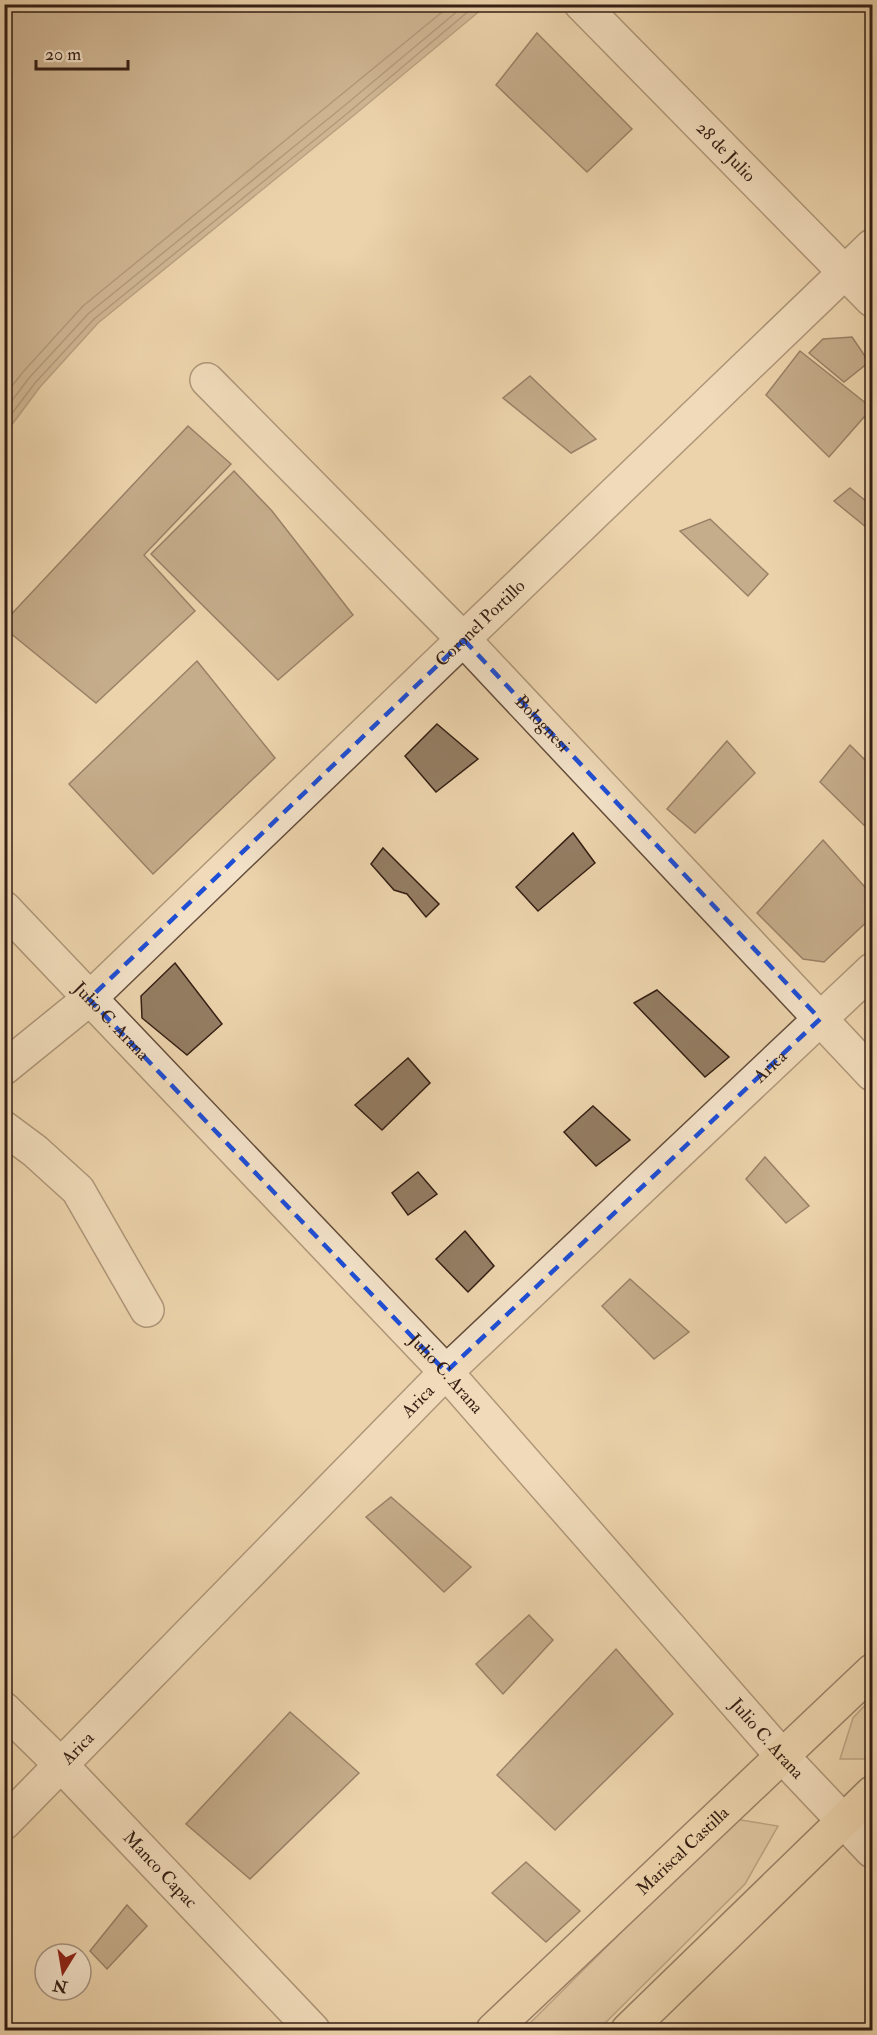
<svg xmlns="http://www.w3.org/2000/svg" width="877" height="2035" font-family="'IM FELL Double Pica',serif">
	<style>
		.green { fill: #cdb492; stroke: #816a53; stroke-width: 1.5 }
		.water { fill: #ae9678; stroke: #7e6650; stroke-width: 1.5 }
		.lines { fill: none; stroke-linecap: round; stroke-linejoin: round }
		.shore { stroke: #725a46; stroke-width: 1.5 }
		.building { fill: #947d63; stroke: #351f14; stroke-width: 1.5 }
		.minor-casing { stroke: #634c3a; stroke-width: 36 }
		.major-casing { stroke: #351f14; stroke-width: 36 }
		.minor { stroke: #f3e2c9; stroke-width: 33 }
		.major { stroke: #ecd3ac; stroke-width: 33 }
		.marked { fill: none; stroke: #1d4ed8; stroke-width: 4.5; stroke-dasharray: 12 8; stroke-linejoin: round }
		.labels { text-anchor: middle; stroke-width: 4.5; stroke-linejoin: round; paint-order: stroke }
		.street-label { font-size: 18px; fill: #351f14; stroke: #f3e2c9 }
	</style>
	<rect width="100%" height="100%" fill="#ecd3ac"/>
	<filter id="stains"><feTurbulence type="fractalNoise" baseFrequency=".00333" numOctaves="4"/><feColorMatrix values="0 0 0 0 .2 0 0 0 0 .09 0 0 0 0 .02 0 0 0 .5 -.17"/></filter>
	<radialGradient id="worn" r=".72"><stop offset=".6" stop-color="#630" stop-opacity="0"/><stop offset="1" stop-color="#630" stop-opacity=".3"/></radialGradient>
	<g class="green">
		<polygon points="872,1698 872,1759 840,1759 853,1718"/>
		<polygon points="735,1819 778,1826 745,1884 598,2030 523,2030"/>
	</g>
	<polygon class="water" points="5,4 487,4 487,5 353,116 98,323 40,387 5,434"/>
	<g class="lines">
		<g class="shore">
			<polyline points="4,396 23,372 83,306 452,4"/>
			<polyline points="4,411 29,378 89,313 344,106 466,4"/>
			<polyline points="4,424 35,383 94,319 349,112 477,4"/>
		</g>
	</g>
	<g class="building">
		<polygon points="537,33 632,129 587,172 496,85"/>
		<polygon points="852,337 869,362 844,382 809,353 823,339"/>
		<polygon points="800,351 872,408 829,457 766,395"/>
		<polygon points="530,376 596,439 571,453 503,398"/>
		<polygon points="188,426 231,464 144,555 195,611 96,703 4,628 4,622"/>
		<polygon points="234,471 272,511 353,615 278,680 151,554"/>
		<polygon points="850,488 872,506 872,532 834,501"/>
		<polygon points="710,519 768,574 748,596 680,531"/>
		<polygon points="197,661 275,758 153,874 69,784"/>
		<polygon points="437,724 478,759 436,792 405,756"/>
		<polygon points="727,741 755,773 695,833 667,809"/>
		<polygon points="850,745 872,767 872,833 820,782"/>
		<polygon points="573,833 595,863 538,911 516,887"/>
		<polygon points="823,840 872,895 872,917 824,962 803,959 757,913"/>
		<polygon points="383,848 439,904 426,917 407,894 394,890 371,864"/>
		<polygon points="175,963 222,1024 187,1055 142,1018 141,996"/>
		<polygon points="657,990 729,1057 705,1077 634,1003"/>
		<polygon points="408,1058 430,1083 382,1130 355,1105"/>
		<polygon points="593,1106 630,1140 596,1166 564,1132"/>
		<polygon points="765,1157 809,1206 786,1223 746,1179"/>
		<polygon points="418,1172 437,1194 408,1215 392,1193"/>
		<polygon points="465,1231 494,1266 468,1292 436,1259"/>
		<polygon points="630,1279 689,1332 654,1359 602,1306"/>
		<polygon points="391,1497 471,1567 444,1592 366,1517"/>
		<polygon points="529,1615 553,1640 503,1694 476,1664"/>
		<polygon points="616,1649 673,1714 555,1830 497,1775"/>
		<polygon points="290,1712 359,1773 250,1879 186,1824"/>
		<polygon points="526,1862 580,1911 546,1942 492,1893"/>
		<polygon points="127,1905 147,1926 107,1969 90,1951"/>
	</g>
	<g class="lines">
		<g class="minor-casing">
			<g id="minor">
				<path id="s1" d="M581 4 872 300"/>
				<path id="s2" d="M207 380 464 640 872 1074"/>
				<path id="s3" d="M4 908 446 1372 783 1757 872 1851"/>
				<path id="s4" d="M4 1068 89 999 872 246"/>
				<polyline points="4,1128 35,1151 78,1190 147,1310"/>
				<path id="s5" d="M4 1709 62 1766 313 2030"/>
				<path id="s6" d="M4 1823 446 1372 872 970"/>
			</g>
		</g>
		<g class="major-casing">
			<g id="major">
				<path id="s7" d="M493 2030 872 1671"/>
				<polyline points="628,2030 872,1793"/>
			</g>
		</g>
		<use href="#minor" class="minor"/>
		<use href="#major" class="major"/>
	</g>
	<path d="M0 0H877V2035H0ZM464 640 820 1019 446 1372 89 999Z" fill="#ecd3ac" fill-opacity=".55" fill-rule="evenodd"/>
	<path class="marked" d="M464 640 820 1019 446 1372 89 999Z"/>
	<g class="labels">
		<g class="street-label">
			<text dy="6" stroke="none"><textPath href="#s1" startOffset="207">28 de Julio</textPath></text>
			<text dy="6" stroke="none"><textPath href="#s4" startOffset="652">Coronel Portillo</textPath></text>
			<text dy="6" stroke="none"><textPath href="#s2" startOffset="480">Bolognesi</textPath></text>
			<text dy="6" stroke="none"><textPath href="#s3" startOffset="156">Julio C. Arana</textPath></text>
			<text dy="6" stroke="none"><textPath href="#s6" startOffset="1077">Arica</textPath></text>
			<text dy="6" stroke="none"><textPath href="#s3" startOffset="642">Julio C. Arana</textPath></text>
			<text dy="6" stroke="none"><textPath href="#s6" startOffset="591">Arica</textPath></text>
			<text dy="6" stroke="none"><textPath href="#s3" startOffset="1128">Julio C. Arana</textPath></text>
			<text dy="6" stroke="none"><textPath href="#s6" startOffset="105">Arica</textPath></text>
			<text dy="6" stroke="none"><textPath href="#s7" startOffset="261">Mariscal Castilla</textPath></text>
			<text dy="6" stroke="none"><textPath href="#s5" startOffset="224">Manco Capac</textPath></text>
		</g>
	</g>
	<rect width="877" height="2035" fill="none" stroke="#ecd3ac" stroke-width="24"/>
	<rect x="6" y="6" width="865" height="2023" fill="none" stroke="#351f14" stroke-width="3"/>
	<rect x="12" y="12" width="853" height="2011" fill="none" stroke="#351f14" stroke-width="1.5"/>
	<g transform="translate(63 1972) rotate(191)"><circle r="28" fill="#f3e2c9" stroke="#a79481" stroke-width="1.5"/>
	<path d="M0-4.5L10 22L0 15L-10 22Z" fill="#8f2418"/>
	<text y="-9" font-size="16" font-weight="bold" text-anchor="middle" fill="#351f14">N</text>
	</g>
	<path d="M36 60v9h92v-9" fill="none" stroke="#351f14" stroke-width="3"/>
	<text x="45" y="60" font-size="18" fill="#351f14" stroke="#f3e2c9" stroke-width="4.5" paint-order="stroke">20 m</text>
	<rect width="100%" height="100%" filter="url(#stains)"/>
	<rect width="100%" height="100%" fill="url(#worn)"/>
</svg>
